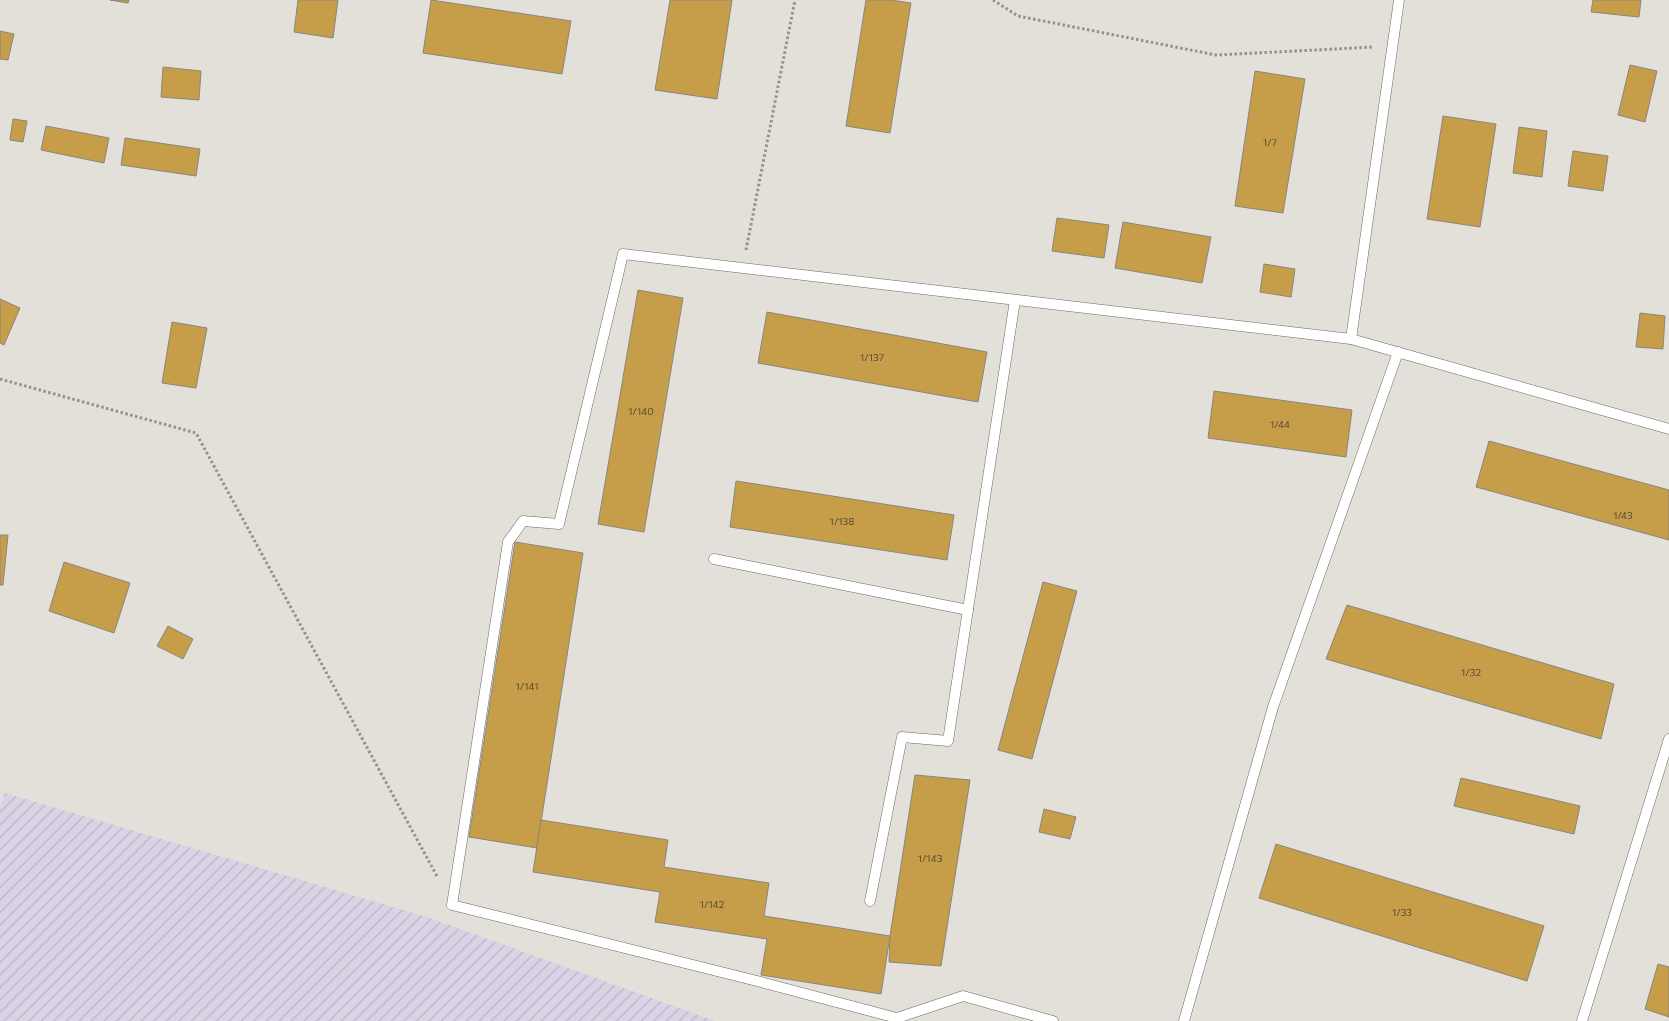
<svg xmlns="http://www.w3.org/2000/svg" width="1669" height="1021" font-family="Commissioner,sans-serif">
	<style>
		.industrial { fill: url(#industrial-furrows) }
		.building { fill: #c69d49; stroke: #898680 }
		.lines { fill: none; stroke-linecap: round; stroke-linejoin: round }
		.service-casing { stroke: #6b6862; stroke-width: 11 }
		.path { stroke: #94918c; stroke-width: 3; stroke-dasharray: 2.5 2.5; stroke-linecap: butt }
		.service { stroke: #fff; stroke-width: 10 }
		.labels { text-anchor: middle; stroke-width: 4; stroke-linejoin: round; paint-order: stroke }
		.number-label { font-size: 10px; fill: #544832 }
	</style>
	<defs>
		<pattern id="industrial-furrows" width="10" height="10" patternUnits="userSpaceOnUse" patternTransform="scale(1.25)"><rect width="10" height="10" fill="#dcd2e6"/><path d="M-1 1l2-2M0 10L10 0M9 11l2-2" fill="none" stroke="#bdb4c5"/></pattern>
	</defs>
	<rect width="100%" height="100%" fill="#e3e0d9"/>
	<polygon class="industrial" points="5,793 427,917 715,1021 0,1021 0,807"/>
	<g class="building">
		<polygon points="110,0 129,0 128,3"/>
		<polygon points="298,0 338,0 333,38 294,32"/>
		<polygon points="431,0 571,21 562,74 423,53"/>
		<polygon points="670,0 732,0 717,99 655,90"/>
		<polygon points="866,0 891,0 911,3 890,133 846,126"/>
		<polygon points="1593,0 1641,0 1639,17 1591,12"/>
		<polygon points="0,31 14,34 8,60 0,59"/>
		<polygon points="1630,65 1657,71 1645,122 1618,115"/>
		<polygon points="163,67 201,71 199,100 161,97"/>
		<polygon points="1255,71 1305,79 1283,213 1235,206"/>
		<polygon points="1443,116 1496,124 1480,227 1427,219"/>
		<polygon points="13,119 27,121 23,142 10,140"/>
		<polygon points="46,126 109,138 104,163 41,150"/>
		<polygon points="1519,127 1547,131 1542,177 1513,173"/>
		<polygon points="125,138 200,149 196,176 121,165"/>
		<polygon points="1573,151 1608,156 1603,191 1568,186"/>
		<polygon points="1057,218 1109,225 1104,258 1052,251"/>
		<polygon points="1123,222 1211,237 1202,283 1115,268"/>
		<polygon points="1264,264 1295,269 1291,297 1260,292"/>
		<polygon points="638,290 683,298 644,532 598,524"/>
		<polygon points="0,299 20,308 4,345 0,343"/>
		<polygon points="767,312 987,352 978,402 758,363"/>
		<polygon points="1640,313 1665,316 1663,349 1636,347"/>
		<polygon points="172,322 207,328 196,388 162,383"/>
		<polygon points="1214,391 1352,410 1346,457 1208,438"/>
		<polygon points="1489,441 1669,490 1669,540 1476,487"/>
		<polygon points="736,481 954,515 947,560 730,527"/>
		<polygon points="0,535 8,535 3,585 0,585"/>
		<polygon points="515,542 583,553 537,848 469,837"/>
		<polygon points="64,562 130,583 114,633 49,611"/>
		<polygon points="1043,582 1077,591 1032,759 998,750"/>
		<polygon points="1347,605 1614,684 1601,739 1326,659"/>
		<polygon points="168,626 193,639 183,659 157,646"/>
		<polygon points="915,775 970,780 941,966 889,962 890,936"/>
		<polygon points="1461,778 1580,806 1574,834 1454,806"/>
		<polygon points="1044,809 1076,817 1070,839 1039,832"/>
		<polygon points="541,820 668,840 664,867 769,883 764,916 890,936 881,994 761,975 767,939 655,922 660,892 533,872"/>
		<polygon points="1276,844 1544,926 1527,981 1259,898"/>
		<polygon points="1658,964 1669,967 1669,1017 1645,1009"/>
	</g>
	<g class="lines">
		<g class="service-casing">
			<g id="service">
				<polyline points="1399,0 1351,339 1669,429"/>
				<polyline points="714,559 968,610"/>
				<polyline points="870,901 902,737 948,741 1015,300"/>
				<polyline points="1053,1021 963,996 897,1018 757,981 452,905 508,542 523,521 559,524 623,254 1351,339"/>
				<polyline points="1184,1021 1273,707 1398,352"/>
				<polyline points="1582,1021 1669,739"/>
			</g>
		</g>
		<g class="path">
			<polyline points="993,0 1018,16 1216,55 1374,47"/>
			<polyline points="746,250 795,0"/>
			<polyline points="0,379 196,433 438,878"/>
		</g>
		<use href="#service" class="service"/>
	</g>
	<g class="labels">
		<g class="number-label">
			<text x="1270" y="146">1/7</text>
			<text x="872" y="361">1/137</text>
			<text x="641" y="415">1/140</text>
			<text x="1280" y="428">1/44</text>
			<text x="1623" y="519">1/43</text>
			<text x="842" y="525">1/138</text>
			<text x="1471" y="676">1/32</text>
			<text x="527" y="690">1/141</text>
			<text x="930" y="862">1/143</text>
			<text x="712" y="908">1/142</text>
			<text x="1402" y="916">1/33</text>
		</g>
	</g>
</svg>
